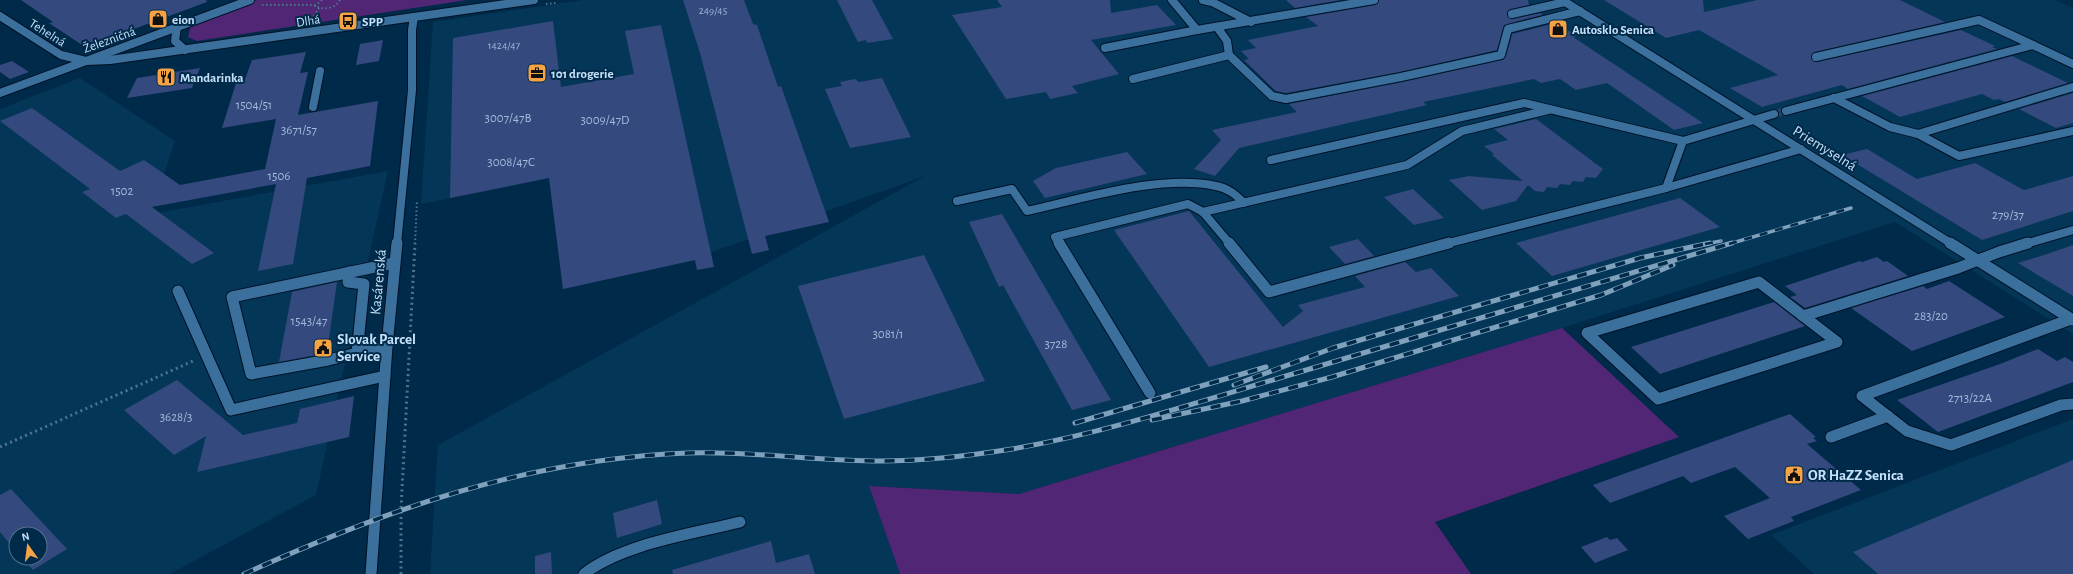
<svg xmlns="http://www.w3.org/2000/svg" width="2073" height="574" font-family="'Alegreya Sans',sans-serif">
	<style>
		.built { fill: #043658; fill-rule: evenodd }
		.green { fill: #512675 }
		.building { fill: #34497d }
		.lines { fill: none; stroke-linecap: round; stroke-linejoin: round }
		.minor-tunnel { stroke: #1e4564; stroke-width: 8; stroke-dasharray: 8 4; stroke-linecap: butt }
		.minor-far1-casing { stroke: #001227; stroke-width: 10 }
		.minor-casing { stroke: #001227; stroke-width: 13 }
		.path-far1 { stroke: #4f7490; stroke-width: 2; stroke-dasharray: 1.5 2.5; stroke-linecap: butt }
		.path { stroke: #4f7490; stroke-width: 3; stroke-dasharray: 2 3.5; stroke-linecap: butt }
		.minor-far1 { stroke: #3b709c; stroke-width: 8 }
		.minor { stroke: #3b709c; stroke-width: 11 }
		.rail-far1-casing { stroke: #80a1bc; stroke-width: 3.5 }
		.rail-casing { stroke: #80a1bc; stroke-width: 5 }
		.rail-far1 { stroke: #002a49; stroke-width: 2.5; stroke-dasharray: 8; stroke-linecap: butt }
		.rail { stroke: #002a49; stroke-width: 3.5; stroke-dasharray: 10; stroke-linecap: butt }
		.labels { text-anchor: middle; stroke-width: 4; stroke-linejoin: round; paint-order: stroke }
		.far-number-label { font-size: 11px; fill: #a1bbdb }
		.far-poi-label { font-size: 13px; font-weight: bold; fill: #c5e1fa; stroke: #002a49; text-anchor: start }
		.far-street-label { font-size: 13px; fill: #c5e1fa; stroke: #002a49 }
		.number-label { font-size: 13px; fill: #a1bbdb }
		.street-label { font-size: 15px; fill: #c5e1fa; stroke: #002a49 }
		.poi-label { font-size: 15px; font-weight: bold; fill: #c5e1fa; stroke: #002a49; text-anchor: start }
	</style>
	<rect width="100%" height="100%" fill="#002a49"/>
	<g class="built">
		<polygon points="582,0 2055,0 2073,8 2073,334 1895,222 1562,328 1019,494 869,486 900,574 430,574 438,445 925,176 684,262 563,289 549,178 421,204 433,22"/>
		<path d="M80 78 175 141 151 214 388 171 316 495 170 574H0V109ZM16 534H40V558H16Z"/>
		<polygon points="2073,419 2073,574 1814,574 1771,535"/>
	</g>
	<g class="green">
		<polygon points="257,0 467,0 197,41 188,37 190,28 196,23"/>
		<polygon points="1562,328 1679,437 1435,522 1471,574 900,574 869,486 1019,494"/>
	</g>
	<g class="building">
		<polygon points="21,0 206,0 207,2 85,47 49,23 53,22"/>
		<polygon points="683,0 744,0 753,24 757,25 778,87 781,86 829,222 765,236 769,250 752,254 700,53"/>
		<polygon points="837,0 872,0 893,39 867,43 866,40 858,42"/>
		<polygon points="997,0 1110,0 1111,13 1157,5 1176,25 1091,40 1119,74 1072,86 1078,93 1050,99 1046,92 1006,99 952,15 1002,7"/>
		<polygon points="1286,0 1341,0 1295,8"/>
		<polygon points="1379,0 1528,0 1529,5 1509,10 1507,13 1508,17 1513,19 1540,13 1543,15 1504,25 1497,50 1400,72 1286,93 1276,91 1244,60 1249,59 1241,51 1256,48 1248,40 1318,26 1306,17 1375,5"/>
		<polygon points="1604,0 1703,0 1704,12 1757,0 1900,0 1945,22 1815,52 1811,55 1812,60 1817,62 1961,30 1995,46 1992,47 1997,49 1848,89 1842,85 1762,107 1730,88 1778,75 1699,30 1666,38"/>
		<polygon points="553,21 561,87 634,74 625,31 661,25 714,267 697,270 695,260 563,289 549,178 450,198 453,38"/>
		<polygon points="1556,23 1577,36 1573,37 1703,123 1674,130 1607,83 1576,90 1560,79 1541,83 1534,79 1423,102 1427,105 1239,148 1215,176 1194,169 1221,140 1212,130 1297,112 1289,104 1402,82 1502,60 1506,56 1512,34"/>
		<polygon points="383,40 379,61 356,65 360,44"/>
		<polygon points="306,52 300,73 308,72 298,115 378,101 370,166 307,178 293,264 258,271 276,184 152,207 214,253 192,264 126,214 116,218 82,192 90,189 0,121 32,108 120,171 144,160 180,185 265,169 276,119 222,128 236,83 244,82 252,60"/>
		<polygon points="2012,56 2068,83 2005,102 1999,99 1994,100 1982,94 1900,117 1862,96"/>
		<polygon points="12,61 29,72 10,79 0,72 0,65"/>
		<polygon points="200,68 192,88 127,98 137,78"/>
		<polygon points="882,78 911,137 850,148 825,89 842,86 840,82 855,79 859,82"/>
		<polygon points="2073,93 2073,123 2056,128 2019,109"/>
		<polygon points="1536,119 1603,169 1596,178 1586,177 1583,182 1573,181 1570,185 1560,184 1557,188 1547,187 1544,192 1535,191 1528,185 1516,201 1482,210 1449,180 1469,176 1523,181 1492,155 1494,154 1484,146 1508,140 1494,129"/>
		<polygon points="1867,149 1917,179 1975,163 2024,190 2073,176 2073,211 1982,240 1842,155"/>
		<polygon points="1127,152 1147,174 1045,198 1033,181 1056,168"/>
		<polygon points="1413,189 1444,218 1414,225 1384,197"/>
		<polygon points="1680,198 1720,227 1552,276 1516,243"/>
		<polygon points="1189,211 1283,327 1303,311 1298,305 1365,287 1355,276 1405,262 1416,272 1431,268 1459,296 1209,367 1114,230"/>
		<polygon points="1002,214 1111,400 1072,410 1003,285 999,287 969,222"/>
		<polygon points="1358,239 1374,256 1345,264 1329,247"/>
		<polygon points="2073,245 2073,296 2018,263 2047,254"/>
		<polygon points="924,255 985,381 844,419 798,286"/>
		<polygon points="1877,257 1884,262 1887,261 1908,276 1805,308 1790,297 1797,295 1785,286 1860,261 1862,262"/>
		<polygon points="1949,281 2005,317 1912,351 1851,308 1923,286 1927,289"/>
		<polygon points="337,282 327,353 279,362 292,292"/>
		<polygon points="1774,302 1805,326 1660,374 1631,347"/>
		<polygon points="2038,349 2057,361 2065,357 2073,362 2073,382 1938,432 1897,400 2000,364"/>
		<polygon points="177,380 243,435 297,423 300,409 354,396 349,437 197,472 206,436 174,455 124,410"/>
		<polygon points="1790,414 1816,437 1813,438 1817,441 1807,444 1861,490 1791,517 1794,521 1748,539 1724,516 1770,498 1735,467 1691,483 1683,476 1610,503 1593,485"/>
		<polygon points="2073,460 2073,574 1878,574 1853,552"/>
		<polygon points="11,489 67,549 33,570 22,558 40,558 40,534 16,534 16,551 0,532 0,495"/>
		<polygon points="657,500 662,524 617,538 613,513"/>
		<polygon points="1607,537 1610,540 1617,538 1628,550 1595,563 1581,547"/>
		<polygon points="771,541 776,563 809,554 815,574 673,574 672,570"/>
		<polygon points="551,552 552,574 535,574 535,556"/>
	</g>
	<g class="lines">
		<polyline class="minor-tunnel" points="1774,114 1786,111"/>
		<g class="minor-far1-casing">
			<g id="minor-far1">
				<polyline points="1203,0 1212,2 1251,22"/>
				<polyline points="1562,0 1952,244"/>
				<polyline points="1512,14 1565,2"/>
				<polyline points="0,16 61,55 86,61 110,60 534,0"/>
				<polyline points="177,27 175,41 185,50"/>
				<polyline points="1217,27 1227,41 1229,55 1272,96 1286,99 1401,77 1501,55 1508,29 1580,11"/>
				<polyline points="1197,30 1374,0"/>
				<polyline points="1105,48 1197,30 1172,0"/>
				<polyline points="1816,57 1979,20 2033,45"/>
				<polyline points="1133,79 1229,55"/>
				<polyline points="0,93 250,0"/>
				<polyline points="1834,98 1890,127 1918,134 2073,87"/>
				<polyline points="313,107 320,71"/>
				<polyline points="1786,111 2033,45 2073,64"/>
				<polyline points="1918,134 1959,156 2073,131"/>
				<polyline points="1271,160 1524,103 1683,141 1774,114"/>
				<polyline points="1666,188 1801,149"/>
				<path d="M957 201 1012 189 1027 211C1082 199 1160 174 1216 186 1228 188 1236 195 1244 203"/>
				<polyline points="1203,212 1407,165 1462,131 1548,110"/>
				<polyline points="397,244 412,90 412,30 414,17"/>
				<polyline points="1059,244 1055,237 1188,204 1203,212 1230,244"/>
				<polyline points="1445,244 1666,188 1683,141"/>
				<polyline points="2025,244 2073,230"/>
			</g>
		</g>
		<g class="minor-casing">
			<g id="minor">
				<polyline points="1059,243 1150,393"/>
				<polyline points="1229,243 1269,292 1449,243"/>
				<polyline points="1950,243 2073,320"/>
				<polyline points="349,272 348,282 364,284 357,353"/>
				<polygon points="1759,282 1837,342 1658,399 1587,333"/>
				<polyline points="178,291 231,410 385,376"/>
				<polyline points="1803,316 1958,268 1999,252 2028,243"/>
				<polyline points="2071,319 1862,396 1907,431 1951,445 2061,405 2073,404"/>
				<polyline points="387,346 328,360 251,374 232,297 394,263"/>
				<polyline points="1831,437 1888,416"/>
				<polyline points="371,574 387,346 397,243"/>
				<path d="M584 574C622 544 692 534 740 522"/>
			</g>
		</g>
		<g class="path-far1">
			<path d="M322 0 315 6C324 10 335 9 340 0"/>
			<polyline points="546,4 556,3"/>
			<polyline points="262,5 315,5"/>
			<polyline points="314,16 319,8"/>
			<polyline points="415,244 417,200"/>
		</g>
		<g class="path">
			<polyline points="0,447 193,361"/>
			<polyline points="401,574 401,509 415,243"/>
		</g>
		<use href="#minor-far1" class="minor-far1"/>
		<use href="#minor" class="minor"/>
		<g class="rail-far1-casing">
			<g id="rail-far1">
				<polyline points="1705,244 1721,241"/>
				<polyline points="1729,244 1851,208"/>
			</g>
		</g>
		<g class="rail-casing">
			<g id="rail">
				<polyline points="1234,385 1333,348 1640,258 1710,243"/>
				<polyline points="1152,420 1242,401 1332,377 1601,295 1673,265"/>
				<polyline points="1075,423 1266,367"/>
				<path d="M244 574C388 509 528 459 688 453 753 451 817 461 881 461 925 461 968 456 1012 449 1111 432 1207 399 1303 371 1446 328 1589 286 1732 243"/>
			</g>
		</g>
		<use href="#rail-far1" class="rail-far1"/>
		<use href="#rail" class="rail"/>
	</g>
	<defs>
		<g id="shop-square" transform="scale(1)"><rect x="-9" y="-9" width="18" height="18" rx="4" fill="#f5a345" stroke="#002a49"/><path d="M-5-2.5h2.3a2.7 3.5 0 0 1 5.4 0H5L5.5 6h-11ZM-1.5-2.5h3a1.5 2.3 0 0 0-3 0Z" fill="#111"/></g>
		<g id="bus-square" transform="scale(1)"><rect x="-9" y="-9" width="18" height="18" rx="4" fill="#f5a345" stroke="#002a49"/><path d="M-5-6H5V4H4V6H2V4H-2V6H-4V4H-5ZM-3.5-4V0h7V-4ZM-3.5 1.2v1.5H-2V1.2ZM2 1.2v1.5H3.5V1.2Z" fill="#111"/></g>
		<g id="office-square" transform="scale(1)"><rect x="-9" y="-9" width="18" height="18" rx="4" fill="#f5a345" stroke="#002a49"/><path d="M-6-3h4V-5.5h4V-3h4V5H-6ZM-1-4.5V-3h2v-1.5ZM-6 0V1H6V0Z" fill="#111"/></g>
		<g id="restaurant-square" transform="scale(1)"><rect x="-9" y="-9" width="18" height="18" rx="4" fill="#f5a345" stroke="#002a49"/><path d="M-5-6h1v4h1v-4h1v4h1v-4h1v5L-1.5 .5V6h-2V.5L-5-1ZM5-6V6H3V1.5H1.5Q1.5-4 5-6Z" fill="#111"/></g>
		<g id="civic-square" transform="scale(1)"><rect x="-9" y="-9" width="18" height="18" rx="4" fill="#f5a345" stroke="#002a49"/><path d="M-.6-6.5H3V-4.5H.6V-3L4-1V1h2V6H-6V1h2V-1L-.6-3ZM-1.2 2.5V6h2.4V2.5Z" fill="#111"/></g>
	</defs>
	<g fill-rule="evenodd">
		<use href="#shop-square" x="158" y="19"/>
		<use href="#bus-square" x="348" y="21"/>
		<use href="#shop-square" x="1558" y="29"/>
		<use href="#office-square" x="537" y="73"/>
		<use href="#restaurant-square" x="166" y="77"/>
		<use href="#civic-square" x="323" y="348"/>
		<use href="#civic-square" x="1794" y="475"/>
	</g>
	<g class="labels">
		<g class="far-number-label">
			<text x="713" y="14">249/45</text>
			<text x="504" y="49">1424/47</text>
		</g>
		<g class="far-poi-label">
			<text x="172" y="24">eion</text>
			<text x="362" y="26">SPP</text>
			<text x="1572" y="34">Autosklo Senica</text>
			<text x="551" y="78">101 drogerie</text>
			<text x="180" y="82">Mandarinka</text>
		</g>
		<g class="far-street-label">
			<text transform="translate(308 20) rotate(-8)" y="5">Dlhá</text>
			<text transform="translate(48 32) rotate(32)" y="5">Tehelná</text>
			<text transform="translate(109 39) rotate(-20)" y="5">Železničná</text>
		</g>
		<g class="number-label">
			<text x="254" y="109">1504/51</text>
			<text x="508" y="122">3007/47B</text>
			<text x="605" y="124">3009/47D</text>
			<text x="299" y="134">3671/57</text>
			<text x="511" y="166">3008/47C</text>
			<text x="279" y="180">1506</text>
			<text x="122" y="195">1502</text>
			<text x="2008" y="219">279/37</text>
			<text x="1931" y="320">283/20</text>
			<text x="309" y="325">1543/47</text>
			<text x="888" y="338">3081/1</text>
			<text x="1056" y="348">3728</text>
			<text x="1970" y="402">2713/22A</text>
			<text x="176" y="421">3628/3</text>
		</g>
		<g class="street-label">
			<text transform="translate(1825 148) rotate(32)" y="5">Priemyselná</text>
			<text transform="translate(378 282) rotate(-85)" y="5">Kasárenská</text>
		</g>
		<g class="poi-label">
			<text x="337" y="344">Slovak Parcel<tspan x="337" dy="17">Service</tspan></text>
			<text x="1808" y="480">OR HaZZ Senica</text>
		</g>
	</g>
	<g transform="translate(28 546) rotate(346)"><circle r="19" fill="#002a49" stroke="#4f7390"/>
	<path d="M0-3L7 15L0 10L-7 15Z" fill="#f5a345"/>
	<text y="-6" font-size="11" font-weight="bold" text-anchor="middle" fill="#c5e1fa">N</text>
	</g>
</svg>
